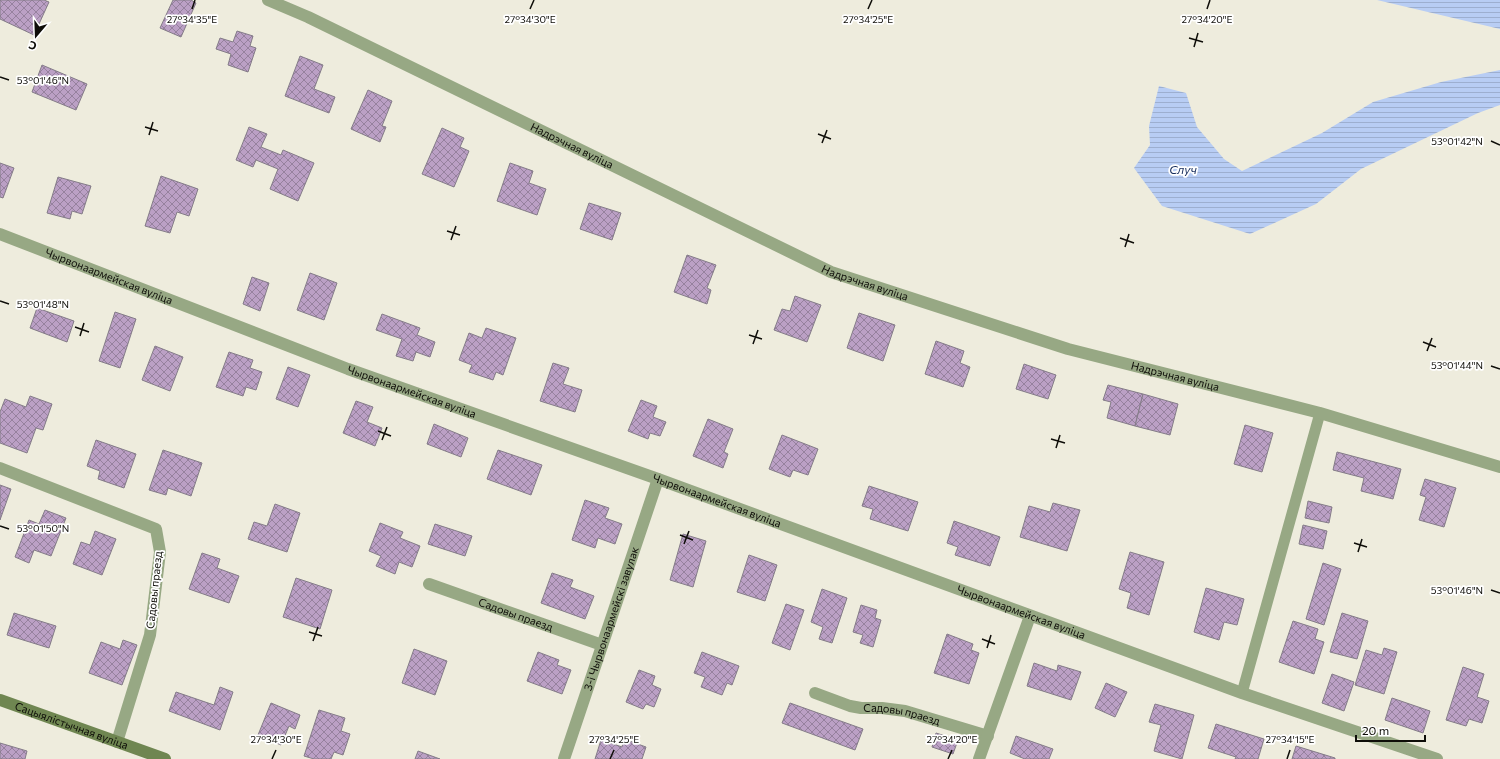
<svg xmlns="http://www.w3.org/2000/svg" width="1500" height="759" font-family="Commissioner,sans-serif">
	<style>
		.water { fill: url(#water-rules) }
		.building { fill: url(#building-cross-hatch); stroke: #847c88 }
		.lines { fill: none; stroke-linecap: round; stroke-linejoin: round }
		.lane { stroke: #97a884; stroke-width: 11 }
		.street { stroke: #97a884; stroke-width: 12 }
		.secondary { stroke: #6f8651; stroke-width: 12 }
		.ticks { fill: none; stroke: #0e0d08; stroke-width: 1.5 }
		.labels { text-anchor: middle; stroke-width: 3.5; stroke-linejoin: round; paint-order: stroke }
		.street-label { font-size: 11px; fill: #0e0d08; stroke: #fff }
		.water-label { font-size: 12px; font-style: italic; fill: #152b5a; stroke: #fff }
		.ticks-label { font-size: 10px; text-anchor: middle; fill: #0e0d08; stroke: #fff; stroke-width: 3.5; stroke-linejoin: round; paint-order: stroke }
	</style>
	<defs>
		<pattern id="water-rules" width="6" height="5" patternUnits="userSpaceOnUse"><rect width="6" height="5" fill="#b8cdf4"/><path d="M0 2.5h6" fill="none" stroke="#9dafd0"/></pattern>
		<pattern id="building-cross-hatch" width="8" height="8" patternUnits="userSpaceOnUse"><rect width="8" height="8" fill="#bba0c5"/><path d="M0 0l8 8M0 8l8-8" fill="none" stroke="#96819e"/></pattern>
	</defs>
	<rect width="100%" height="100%" fill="#eeecdd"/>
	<g class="water">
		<polygon points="1377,0 1500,0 1500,29"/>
		<polygon points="1500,70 1500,105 1478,113 1361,169 1316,204 1250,234 1162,206 1134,168 1150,145 1149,126 1159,86 1186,93 1197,127 1224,159 1242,171 1322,133 1373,102 1441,82"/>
	</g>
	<g class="building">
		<polygon points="0,0 44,0 49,2 34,35 0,19"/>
		<polygon points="173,0 191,0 196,3 181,37 160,28"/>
		<polygon points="237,31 253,36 250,46 256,48 248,72 228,65 231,54 216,49 220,38 233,42"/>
		<polygon points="300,56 323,65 314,89 335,97 329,113 285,96"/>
		<polygon points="42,65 87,84 76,110 32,92"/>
		<polygon points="368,90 392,101 382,126 386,127 380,142 351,129"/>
		<polygon points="249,127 267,134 261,147 281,155 283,150 314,163 298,201 270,189 278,169 256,160 253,167 236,160"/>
		<polygon points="442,128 464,138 460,147 469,151 454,187 422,174"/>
		<polygon points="0,163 14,168 3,198 0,197"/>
		<polygon points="510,163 533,171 529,183 546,189 537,215 497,201"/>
		<polygon points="161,176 198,189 189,216 177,212 170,233 145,226"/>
		<polygon points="58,177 91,186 82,214 72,211 70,219 47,213"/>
		<polygon points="589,203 621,213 612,240 580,229"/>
		<polygon points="687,255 716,265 707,288 711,290 707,304 674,292"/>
		<polygon points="310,273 337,283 324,320 297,310"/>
		<polygon points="252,277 269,283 260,311 243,304"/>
		<polygon points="795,296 821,305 807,342 774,330 782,309 790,311"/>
		<polygon points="37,308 74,321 67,342 30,328"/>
		<polygon points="115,312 136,319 120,368 99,361"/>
		<polygon points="859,313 895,325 883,361 847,348"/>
		<polygon points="382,314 420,328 417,335 435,342 430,357 416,352 413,361 396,356 402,339 376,330"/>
		<polygon points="486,328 516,338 503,375 496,372 493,380 469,372 472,365 459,360 469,333 482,338"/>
		<polygon points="936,341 964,351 960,363 970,367 963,387 925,374"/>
		<polygon points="155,346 183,357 170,391 142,380"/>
		<polygon points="229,352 253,360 250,368 262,372 256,390 246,387 243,396 216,387"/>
		<polygon points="553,363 569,368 563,384 582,390 575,412 540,401"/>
		<polygon points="1024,364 1056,375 1048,399 1016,389"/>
		<polygon points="288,367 310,375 298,407 276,399"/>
		<polygon points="1108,385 1143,394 1135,426 1107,418 1111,402 1103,400"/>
		<polygon points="1143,394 1178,404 1170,435 1135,426"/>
		<polygon points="30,396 52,404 43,430 36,428 27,453 0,443 0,412 5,399 26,407"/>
		<polygon points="641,400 657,406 653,417 666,422 660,436 650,433 648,439 628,431"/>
		<polygon points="356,401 373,407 367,422 382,428 375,446 343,433"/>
		<polygon points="708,419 733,429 724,452 728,454 723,468 693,456"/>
		<polygon points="434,424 468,438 461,457 427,444"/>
		<polygon points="1245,425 1273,433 1262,472 1234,464"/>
		<polygon points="782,435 818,449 808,475 793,470 790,477 769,469"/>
		<polygon points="96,440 136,454 124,488 98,479 100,471 87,466"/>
		<polygon points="163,450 202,463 191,496 168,488 166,495 149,490"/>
		<polygon points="498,450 542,465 531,495 487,479"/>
		<polygon points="1337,452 1401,469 1393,499 1361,491 1364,478 1333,470"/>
		<polygon points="1425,479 1456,488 1444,527 1419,520 1426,497 1420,495"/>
		<polygon points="0,485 11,489 0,520"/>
		<polygon points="869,486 918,502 908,531 870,519 873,509 862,506"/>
		<polygon points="585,500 609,508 605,518 622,524 615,544 598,538 595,548 572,540"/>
		<polygon points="1308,501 1332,507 1329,523 1305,518"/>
		<polygon points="1053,503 1080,510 1067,551 1020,537 1029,506 1050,512"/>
		<polygon points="275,504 300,513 287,552 248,539 254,522 267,526"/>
		<polygon points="45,510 66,518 51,556 34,550 29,563 15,557 29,520 39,524"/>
		<polygon points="954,521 1000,537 990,566 955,555 958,547 947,543"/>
		<polygon points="380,523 403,532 400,538 420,546 412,567 399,562 395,574 376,566 381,556 369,551"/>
		<polygon points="435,524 472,536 465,556 428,544"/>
		<polygon points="1303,525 1327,531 1323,549 1299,544"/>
		<polygon points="95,531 116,539 102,575 73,564 81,542 90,545"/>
		<polygon points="683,534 706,541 693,587 670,580"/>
		<polygon points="1130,552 1164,562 1149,615 1127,608 1131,593 1119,589"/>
		<polygon points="202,553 220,559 217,568 239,576 229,603 189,589"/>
		<polygon points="749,555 777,565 765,601 737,592"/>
		<polygon points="1323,563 1341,569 1324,625 1306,619"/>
		<polygon points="552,573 573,580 570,587 594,596 585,619 541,603"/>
		<polygon points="296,578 332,590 320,629 283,617"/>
		<polygon points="1206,588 1244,599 1237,625 1224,622 1219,640 1194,632"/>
		<polygon points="822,589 847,598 832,643 819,639 823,627 811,622"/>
		<polygon points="786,604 804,610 790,650 772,643"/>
		<polygon points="861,605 877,610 875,618 881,620 873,647 860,643 863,635 853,632"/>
		<polygon points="14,613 56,626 49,648 7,635"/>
		<polygon points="1342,613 1368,621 1357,659 1330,652"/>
		<polygon points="1293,621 1318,629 1315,639 1324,642 1314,674 1279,662"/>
		<polygon points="947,634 973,644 971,650 979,653 969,684 934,673"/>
		<polygon points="123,640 137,645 122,685 89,673 101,642 120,649"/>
		<polygon points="1384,648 1397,652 1384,694 1355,685 1366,650 1382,655"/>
		<polygon points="414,649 447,661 435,695 402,683"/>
		<polygon points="538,652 559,660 557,665 571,670 562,694 527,681"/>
		<polygon points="702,652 739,666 732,685 727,683 722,695 701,687 705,677 694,673"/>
		<polygon points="1034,663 1057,671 1058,665 1081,672 1071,700 1027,686"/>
		<polygon points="1463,667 1484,674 1477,697 1489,701 1482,723 1469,719 1466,726 1446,720"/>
		<polygon points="639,670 655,676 652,685 661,689 654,707 646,704 643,709 626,702"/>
		<polygon points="1332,674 1354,682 1344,711 1322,703"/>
		<polygon points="1106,683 1127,692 1115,717 1095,708"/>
		<polygon points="220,687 233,692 220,730 169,711 176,692 214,705"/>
		<polygon points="1392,698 1430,711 1423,733 1385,720"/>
		<polygon points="271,703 300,715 295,729 289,726 281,745 258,735"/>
		<polygon points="790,703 863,729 855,750 782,723"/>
		<polygon points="1155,704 1194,715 1182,759 1154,751 1161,725 1149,722"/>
		<polygon points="319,710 345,718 341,731 350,734 343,755 334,752 331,759 314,759 304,756"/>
		<polygon points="1216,724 1264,739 1258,759 1235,759 1236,757 1208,748"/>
		<polygon points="936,733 958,740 953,754 932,747"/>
		<polygon points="1016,736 1053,749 1049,759 1025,759 1010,753"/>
		<polygon points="624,739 646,747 642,759 595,759 601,740 622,747"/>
		<polygon points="0,743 27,751 25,759 0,759"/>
		<polygon points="1296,746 1335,758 1335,759 1292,759"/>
		<polygon points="418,751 440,759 415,759"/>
	</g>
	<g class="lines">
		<polyline class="lane" points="1242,693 1320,413"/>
		<g class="street">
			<path id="s1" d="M268 0 308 17 831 272 1068 349 1320 413 1500 467"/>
			<path id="s2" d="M0 234 348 369 658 479 1242 693 1437 759"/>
			<polyline points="0,468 156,529 160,552 150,635 117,742"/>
			<path id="s3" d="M429 584 602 645"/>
			<path id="s4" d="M815 693 850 706 861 708H882L905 711 988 736"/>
			<path id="s5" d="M564 759 658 479"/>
			<polyline points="979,759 1030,616"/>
		</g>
		<path class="secondary" id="s6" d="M0 700 165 759"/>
	</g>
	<path class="ticks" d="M192 9 195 0M530 9 534 0M868 9 872 0M1207 9 1210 0M1189 38 1203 42M1194 47 1198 33M0 77 9 80M145 127 158 131M818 134 831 139M149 135 153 122M1491 141 1500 145M822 143 827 130M447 231 460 235M1120 238 1134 243M451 240 456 226M1125 247 1129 234M0 301 9 304M75 327 89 332M749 335 762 339M80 336 84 323M1423 342 1436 347M753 344 758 330M1427 351 1432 338M1491 366 1500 369M378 431 391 436M1051 439 1065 443M382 440 387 427M1056 448 1060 435M0 526 9 529M680 535 693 540M1354 543 1367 547M684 544 689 531M1358 552 1362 539M1491 590 1500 593M309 632 322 636M982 639 995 644M313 641 318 627M987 648 991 635M272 759 276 750M610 759 614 750M948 759 952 750M1287 759 1290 750"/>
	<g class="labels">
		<g class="street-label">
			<text dy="4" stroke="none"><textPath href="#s1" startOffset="337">Надрэчная вуліца</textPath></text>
			<text dy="4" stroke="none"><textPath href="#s2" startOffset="117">Чырвонаармейская вуліца</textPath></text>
			<text dy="4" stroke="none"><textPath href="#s1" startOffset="661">Надрэчная вуліца</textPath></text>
			<text dy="4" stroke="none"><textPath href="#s1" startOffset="985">Надрэчная вуліца</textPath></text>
			<text dy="4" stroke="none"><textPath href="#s2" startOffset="441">Чырвонаармейская вуліца</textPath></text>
			<text dy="4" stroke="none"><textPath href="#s2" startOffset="765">Чырвонаармейская вуліца</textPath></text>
			<text transform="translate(154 590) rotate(-84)" y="4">Садовы праезд</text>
			<text dy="4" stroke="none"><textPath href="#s2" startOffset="1089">Чырвонаармейская вуліца</textPath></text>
			<text dy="4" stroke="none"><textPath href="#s3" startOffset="92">Садовы праезд</textPath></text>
			<text dy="4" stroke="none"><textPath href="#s5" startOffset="148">3-і Чырвонаармейскі завулак</textPath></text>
			<text dy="4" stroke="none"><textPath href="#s4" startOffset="90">Садовы праезд</textPath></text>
			<text dy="4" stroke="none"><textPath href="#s6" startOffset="76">Сацыялістычная вуліца</textPath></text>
		</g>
		<g class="water-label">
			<text x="1183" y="174">Случ</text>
		</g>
	</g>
	<g class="ticks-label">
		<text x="530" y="23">27°34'30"E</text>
		<text x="868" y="23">27°34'25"E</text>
		<text x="1207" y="23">27°34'20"E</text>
		<text x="192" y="23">27°34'35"E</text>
		<text x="43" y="84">53°01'46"N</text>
		<text x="1457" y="145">53°01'42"N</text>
		<text x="43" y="308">53°01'48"N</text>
		<text x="1457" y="369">53°01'44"N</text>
		<text x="43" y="532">53°01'50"N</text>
		<text x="1457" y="594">53°01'46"N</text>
		<text x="276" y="743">27°34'30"E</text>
		<text x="614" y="743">27°34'25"E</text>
		<text x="952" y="743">27°34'20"E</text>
		<text x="1290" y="743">27°34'15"E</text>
	</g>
	<g transform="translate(36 36) rotate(199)" stroke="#ffffff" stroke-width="3" paint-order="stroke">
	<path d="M0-3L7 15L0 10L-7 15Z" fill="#0e0d08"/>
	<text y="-6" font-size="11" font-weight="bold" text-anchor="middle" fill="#0e0d08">С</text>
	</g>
	<path d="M1356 735v6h69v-6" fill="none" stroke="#0e0d08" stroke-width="2"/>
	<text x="1362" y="735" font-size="12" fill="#0e0d08" stroke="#ffffff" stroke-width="3" paint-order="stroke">20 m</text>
</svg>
